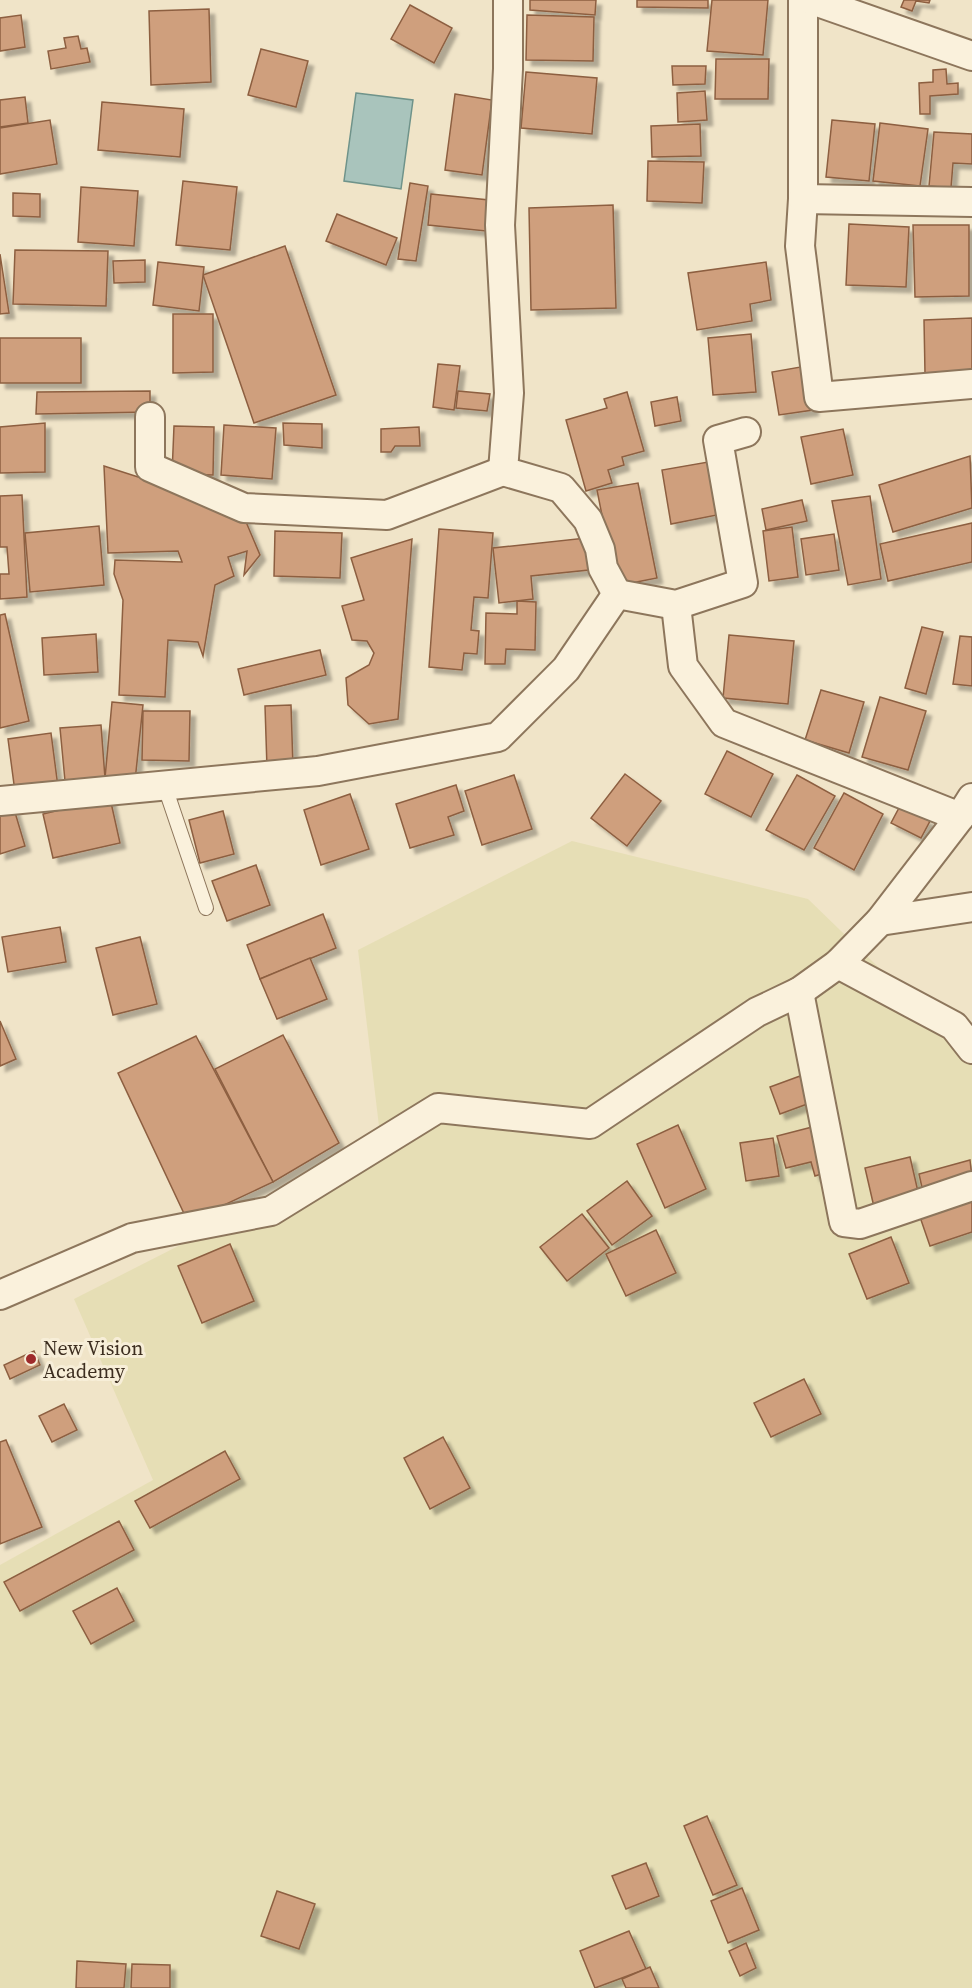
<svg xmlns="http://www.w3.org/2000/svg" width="972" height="1988" font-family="'Source Serif 4',serif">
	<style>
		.farmland { fill: #e6deb5 }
		.water { fill: #a9c4bc; stroke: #6f938a; stroke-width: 1.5 }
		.building { fill: #cf9f7d; stroke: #8d5f41; stroke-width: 1.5; filter: url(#shadow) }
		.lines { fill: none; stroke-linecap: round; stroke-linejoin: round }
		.service-casing { stroke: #8d765c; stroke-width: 16 }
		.minor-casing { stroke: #8d765c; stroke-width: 32 }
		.service { stroke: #faf1dc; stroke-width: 14 }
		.minor { stroke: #faf1dc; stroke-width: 28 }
		.poi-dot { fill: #9e2a2b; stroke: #f7eed8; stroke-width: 2 }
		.labels { text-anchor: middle; stroke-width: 6; stroke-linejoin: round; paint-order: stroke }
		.poi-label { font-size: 20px; fill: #3d2e20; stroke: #f7eed8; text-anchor: start }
	</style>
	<defs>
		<filter id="shadow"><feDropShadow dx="5.5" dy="5.5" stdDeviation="1.5" flood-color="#0004"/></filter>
	</defs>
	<rect width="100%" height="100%" fill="#f0e4c8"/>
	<polygon class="farmland" points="572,841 808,899 972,1058 972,1988 0,1988 0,1565 153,1480 74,1299 381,1143 358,950"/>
	<polygon class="water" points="356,93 413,100 401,189 344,181"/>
	<g class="building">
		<polygon points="530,0 596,0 595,15 530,10"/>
		<polygon points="637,0 708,0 708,8 637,7"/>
		<polygon points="712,0 768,0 763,55 707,51"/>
		<polygon points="904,0 930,0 929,3 916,1 912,11 901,7"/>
		<polygon points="410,5 452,28 434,63 391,39"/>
		<polygon points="209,9 211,82 151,85 149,11"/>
		<polygon points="21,15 25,47 0,51 0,18"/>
		<polygon points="527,15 594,17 593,61 526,60"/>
		<polygon points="78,36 81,49 87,48 90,62 51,69 48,51 66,48 64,38"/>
		<polygon points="261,49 308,61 296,107 248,95"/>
		<polygon points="716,59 769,59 768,99 715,99"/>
		<polygon points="672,66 706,66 705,84 673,85"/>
		<polygon points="946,69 947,84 958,83 958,94 930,96 930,114 920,114 919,83 933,82 933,70"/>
		<polygon points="526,72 597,78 592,134 521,128"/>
		<polygon points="705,91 707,120 678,122 677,93"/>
		<polygon points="455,94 492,100 482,175 445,170"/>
		<polygon points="25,97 28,123 0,127 0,100"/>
		<polygon points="102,102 184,109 180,157 98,150"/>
		<polygon points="50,120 57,164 0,174 0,128"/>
		<polygon points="832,120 875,124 869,181 826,177"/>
		<polygon points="880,123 928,129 920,186 873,181"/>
		<polygon points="700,124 701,156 652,157 651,126"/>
		<polygon points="934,132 972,134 972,164 953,163 951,188 929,186"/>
		<polygon points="648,161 704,162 702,203 647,201"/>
		<polygon points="183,181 237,187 230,250 176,245"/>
		<polygon points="410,183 428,186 416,261 398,259"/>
		<polygon points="81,187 138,191 134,246 78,242"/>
		<polygon points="13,193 40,194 40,217 13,216"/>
		<polygon points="431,194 489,200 486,231 428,225"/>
		<polygon points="613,205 616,308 531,310 529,208"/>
		<polygon points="337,214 397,238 386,265 326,241"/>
		<polygon points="849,224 909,227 906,287 846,285"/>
		<polygon points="913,225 969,225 969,296 915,297"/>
		<polygon points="285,246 336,395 254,423 203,275"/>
		<polygon points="15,250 108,251 106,306 13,304"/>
		<polygon points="0,254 9,313 0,314"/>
		<polygon points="145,260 145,282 114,283 113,261"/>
		<polygon points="158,262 204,267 199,311 153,305"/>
		<polygon points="766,262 771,300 750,304 752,321 697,330 688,273"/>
		<polygon points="173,314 213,314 213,372 173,373"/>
		<polygon points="972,318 972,372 925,373 924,320"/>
		<polygon points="751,334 756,392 713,395 708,338"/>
		<rect x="0" y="338" width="81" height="45"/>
		<polygon points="438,364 460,366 454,410 433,407"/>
		<polygon points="806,366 813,410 779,415 772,372"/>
		<polygon points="150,391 150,412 36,414 37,392"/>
		<polygon points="458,391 490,394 487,411 456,408"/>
		<polygon points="627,392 644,451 622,457 624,465 608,470 612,483 586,491 566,420 607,408 604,399"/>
		<polygon points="677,397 681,421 655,426 651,402"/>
		<polygon points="45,423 45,472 0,473 0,427"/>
		<polygon points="283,423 322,424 322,448 284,445"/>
		<polygon points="224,425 276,428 272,479 221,475"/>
		<polygon points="174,426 214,427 213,475 172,474"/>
		<polygon points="419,427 420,446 395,446 391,452 381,452 381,429"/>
		<polygon points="843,429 853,475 811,484 801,437"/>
		<polygon points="970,456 972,508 893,532 879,485"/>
		<polygon points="708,462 717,515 671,524 662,470"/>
		<polygon points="104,466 241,510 260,555 244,575 247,551 228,557 234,576 215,585 203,656 198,642 168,640 165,697 119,695 123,600 114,574 115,560 182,562 178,551 108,553"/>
		<polygon points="638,483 657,578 616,586 597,490"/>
		<polygon points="22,495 27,597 0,599 0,574 9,574 7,547 0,547 0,496"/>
		<polygon points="870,496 881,579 848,585 832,501"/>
		<polygon points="802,500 807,521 766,530 762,509"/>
		<polygon points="972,523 972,562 888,581 880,544"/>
		<polygon points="99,526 104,585 30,592 25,533"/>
		<polygon points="792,527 798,577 769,581 763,531"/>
		<polygon points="439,529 493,533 488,598 474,597 471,630 479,631 477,654 464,653 462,670 429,667"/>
		<polygon points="275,531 342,533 340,578 274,576"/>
		<polygon points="834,534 839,570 806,575 801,539"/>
		<polygon points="586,538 589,570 531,576 533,599 499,603 493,548"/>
		<polygon points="412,539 398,719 369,724 348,705 346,678 369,665 374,653 367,641 352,640 342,606 364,600 351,558"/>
		<polygon points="517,601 536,602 535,650 506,649 505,664 485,664 486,613 517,614"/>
		<polygon points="5,614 29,721 0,728 0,615"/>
		<polygon points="922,627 943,632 926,694 905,688"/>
		<polygon points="96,634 98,672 44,675 42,638"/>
		<polygon points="729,635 794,641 788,704 723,698"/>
		<polygon points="960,636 972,637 972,686 953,684"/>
		<polygon points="320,650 326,675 244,695 238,669"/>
		<polygon points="821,690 864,702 849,753 805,740"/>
		<polygon points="880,697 926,711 908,770 862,757"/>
		<polygon points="112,702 143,705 135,781 105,778"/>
		<polygon points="291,705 293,767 267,768 265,706"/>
		<polygon points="143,711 190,711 189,761 142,760"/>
		<polygon points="101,725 105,778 65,781 60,728"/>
		<polygon points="51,733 58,787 15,792 8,739"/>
		<polygon points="727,751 773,774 751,817 705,794"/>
		<polygon points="625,774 661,801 627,846 591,818"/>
		<polygon points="514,775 532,829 482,845 465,791"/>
		<polygon points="797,775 835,796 804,850 766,830"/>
		<polygon points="456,785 464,811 448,817 454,835 410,848 396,804"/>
		<polygon points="844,793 883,814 854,870 814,848"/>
		<polygon points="350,794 369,849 321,865 304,810"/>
		<polygon points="110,798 120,843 53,858 43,814"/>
		<polygon points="900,806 930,821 921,838 891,823"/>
		<polygon points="14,809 25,846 0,854 0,814"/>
		<polygon points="223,811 234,854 200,863 189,820"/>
		<polygon points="256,865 270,905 227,921 212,881"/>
		<polygon points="323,914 336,948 260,979 247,945"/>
		<polygon points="60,927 66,962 8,972 2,937"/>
		<polygon points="140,937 157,1004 113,1015 96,948"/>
		<polygon points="310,958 327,999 277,1019 260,979"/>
		<polygon points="0,1021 16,1059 0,1066"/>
		<polygon points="283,1035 339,1143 273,1182 215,1069"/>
		<polygon points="196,1036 273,1182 188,1222 118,1073"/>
		<polygon points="800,1076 810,1103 780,1114 770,1087"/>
		<polygon points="678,1125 706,1189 665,1208 637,1144"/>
		<polygon points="820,1125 831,1171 815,1176 811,1162 786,1168 777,1136"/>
		<polygon points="773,1138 779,1176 746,1181 740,1143"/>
		<polygon points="910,1157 919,1196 874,1207 865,1168"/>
		<polygon points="970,1160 972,1178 923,1192 919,1174"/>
		<polygon points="627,1181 652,1216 612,1245 587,1211"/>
		<polygon points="972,1199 972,1232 930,1246 920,1217"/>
		<polygon points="582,1214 609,1248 567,1281 540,1247"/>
		<polygon points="656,1230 676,1273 626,1296 606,1254"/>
		<polygon points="891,1237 909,1283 867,1299 849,1254"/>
		<polygon points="230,1244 254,1301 202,1323 178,1266"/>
		<polygon points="34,1351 40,1365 10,1379 4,1365"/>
		<polygon points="804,1379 821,1414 771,1437 754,1403"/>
		<polygon points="64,1404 77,1430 52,1442 39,1416"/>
		<polygon points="443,1437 470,1488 430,1509 404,1458"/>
		<polygon points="6,1440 42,1527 0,1544 0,1442"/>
		<polygon points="225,1451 240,1479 150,1528 135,1501"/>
		<polygon points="119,1521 134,1550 20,1611 4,1582"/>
		<polygon points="117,1588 134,1621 91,1644 73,1611"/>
		<polygon points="707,1816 737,1885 713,1895 684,1826"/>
		<polygon points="646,1863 659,1896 626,1909 612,1876"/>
		<polygon points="742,1888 759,1930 728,1943 711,1901"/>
		<polygon points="277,1891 315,1904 299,1949 261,1936"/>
		<polygon points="629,1931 646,1969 595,1988 580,1951"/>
		<polygon points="746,1943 756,1968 740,1976 729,1951"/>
		<polygon points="77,1961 126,1964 124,1988 76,1988"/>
		<polygon points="132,1964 170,1965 170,1988 131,1988"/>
		<polygon points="650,1967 659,1988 626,1988 622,1979"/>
	</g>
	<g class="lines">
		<g class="service-casing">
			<polyline id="service" points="165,787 206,908"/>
		</g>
		<g class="minor-casing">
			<g id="minor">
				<polyline points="508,0 508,69 500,225 509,393 503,471 561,488 588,520 600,549 603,568 617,594"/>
				<polyline points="803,0 803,199 800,246 819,397 972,384"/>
				<polyline points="812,0 972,56"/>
				<polyline points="803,199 972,202"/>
				<polyline points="150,417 150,467 244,508 387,515 503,471"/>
				<polyline points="617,594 676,605 743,583 718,440 746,432"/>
				<polyline points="676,605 683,666 724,723 960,817 972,798"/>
				<polyline points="0,801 318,771 498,737 566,669 617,594"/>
				<polyline points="880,921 972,907"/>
				<polyline points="838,964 954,1026 972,1049"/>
				<polyline points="799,992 844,1222 860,1224 972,1186"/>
				<polyline points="0,1295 132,1238 271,1211 438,1108 590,1124 757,1012 799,992 838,964 880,921 960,817"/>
			</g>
		</g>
		<use href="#service" class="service"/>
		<use href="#minor" class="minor"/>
	</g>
	<circle class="poi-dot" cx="31" cy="1359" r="6"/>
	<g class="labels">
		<g class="poi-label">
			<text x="43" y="1355">New Vision<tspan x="43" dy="23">Academy</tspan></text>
		</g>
	</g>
</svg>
